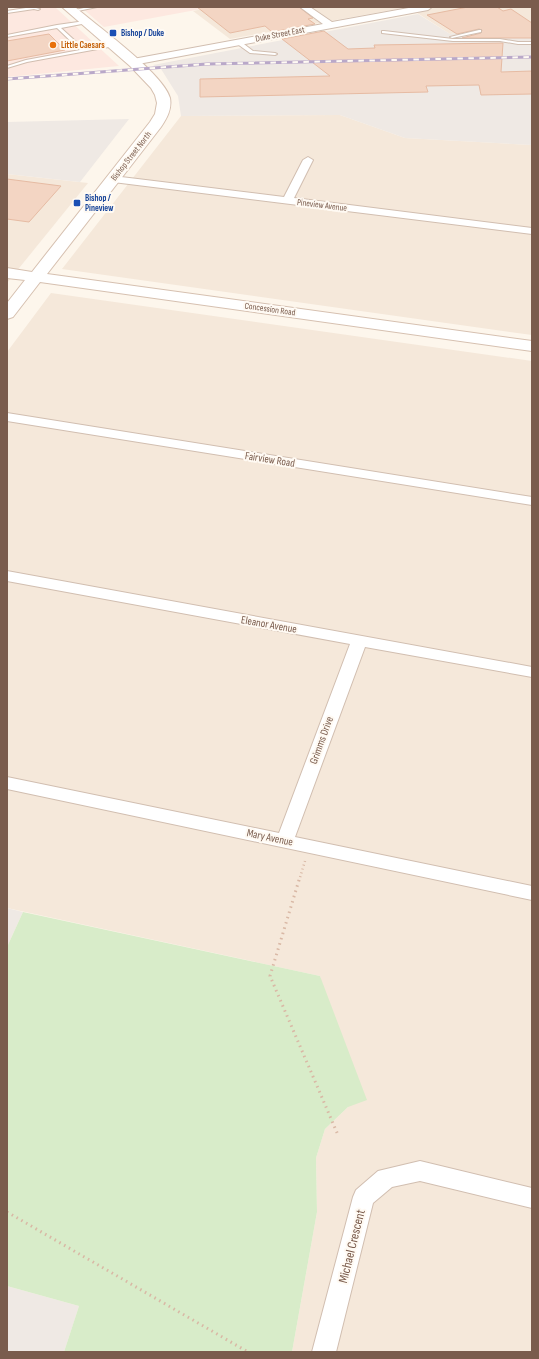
<svg xmlns="http://www.w3.org/2000/svg" width="539" height="1359" font-family="'Sofia Sans Condensed',sans-serif">
	<style>
		.residential { fill: #f5e8da }
		.commercial { fill: #fde8e0 }
		.industrial { fill: #efe9e4 }
		.green { fill: #d8ecc9 }
		.building { fill: #f3d5c3; stroke: #e6bba3 }
		.lines { fill: none; stroke-linecap: round; stroke-linejoin: round }
		.lane-casing { stroke: #d1beb0; stroke-width: 2 }
		.street-casing { stroke: #d1beb0; stroke-width: 2 }
		.secondary-casing { stroke: #d6c0b0; stroke-width: 2 }
		.path-far1 { stroke: #d9b8a5; stroke-width: 2.5; stroke-dasharray: 1 3; stroke-linecap: butt }
		.path { stroke: #d9b8a5; stroke-width: 3; stroke-dasharray: 1.5 4; stroke-linecap: butt }
		.lane { fill: #fff; fill-rule: evenodd }
		.street { fill: #fff; fill-rule: evenodd }
		.secondary { fill: #fff; fill-rule: evenodd }
		.rail-casing { stroke: #b9a8c9; stroke-width: 3 }
		.rail { stroke: #fffaf3; stroke-width: 2; stroke-dasharray: 5.5; stroke-linecap: butt }
		.transit-dot { fill: #1a4fb4; stroke: #fffaf3; stroke-width: 1.5 }
		.food-dot { fill: #e8710a; stroke: #fffaf3; stroke-width: 1.5 }
		.labels { text-anchor: middle; stroke-width: 4; stroke-linejoin: round; paint-order: stroke }
		.far-transit-label { font-size: 9px; font-weight: bold; fill: #164399; stroke: #fffaf3; text-anchor: start }
		.far-street-label { font-size: 9px; fill: #7a5c4d; stroke: #fffaf3 }
		.far-food-label { font-size: 9px; font-weight: bold; fill: #c56008; stroke: #fffaf3; text-anchor: start }
		.street-label { font-size: 11px; fill: #7a5c4d; stroke: #fffaf3 }
		.near-street-label { font-size: 13px; fill: #7a5c4d; stroke: #fffaf3 }
	</style>
	<rect width="100%" height="100%" fill="#fdf6ec"/>
	<g class="residential">
		<polygon points="212,7 532,7 532,24 518,20 450,34 408,7 230,39 193,11"/>
		<polygon points="340,115 405,138 532,145 532,335 62,269 181,116"/>
		<polygon points="7,174 88,183 7,283"/>
		<polygon points="51,293 532,361 532,1352 292,1352 317,1212 316,1158 325,1129 348,1107 320,976 7,908 7,352"/>
	</g>
	<g class="commercial">
		<polygon points="26,7 56,8 119,66 7,77 7,10"/>
		<polygon points="81,7 212,7 104,27"/>
	</g>
	<g class="industrial">
		<polygon points="418,14 450,34 518,20 532,24 532,145 405,138 340,115 181,116 178,96 161,69 153,65"/>
		<polygon points="129,119 80,182 7,174 7,122"/>
		<polygon points="7,908 23,912 7,947"/>
		<polygon points="7,1286 79,1306 64,1352 7,1352"/>
	</g>
	<polygon class="green" points="23,912 320,976 367,1100 348,1107 325,1129 316,1158 317,1212 292,1352 64,1352 79,1306 7,1286 7,947"/>
	<g class="building">
		<polygon points="197,7 299,7 313,18 308,19 315,24 272,32 265,26 230,33"/>
		<polygon points="468,7 497,7 503,11 511,9 532,23 532,38 462,38 481,33 482,30 479,29 457,34 427,15"/>
		<polygon points="324,31 348,49 375,48 374,45 503,43 501,72 532,71 532,94 481,95 479,85 426,86 428,92 200,97 200,79 330,76 282,39"/>
		<polygon points="49,34 65,50 7,61 7,41"/>
		<polygon points="7,179 61,186 29,222 7,219"/>
	</g>
	<g class="lines">
		<g class="lane-casing">
			<g id="lane">
				<polygon points="32,7 40,9 38,10 34,9 7,13 7,11"/>
				<polygon points="88,7 97,7 73,12 71,11"/>
				<polygon points="85,21 87,22 87,23 61,28 84,49 112,44 114,44 114,46 27,62 7,68 7,66 26,60 80,50 57,28 7,37 7,35 57,25"/>
				<polygon points="479,30 481,30 481,32 452,38 450,37"/>
				<polygon points="384,31 453,39 500,39 518,42 532,42 532,44 518,44 500,41 453,41 382,33 382,31"/>
				<polygon points="236,41 240,41 253,51 275,53 277,54 275,55 250,53 236,43"/>
			</g>
		</g>
		<g class="street-casing">
			<g id="street">
				<polygon points="300,7 310,7 332,22 414,7 432,7 428,10 133,65 128,62 133,59 323,24"/>
				<polygon points="308,157 313,160 294,198 532,228 532,234 113,182 108,179 113,176 284,197 303,160"/>
				<polygon points="7,413 532,497 532,505 7,421"/>
				<polygon points="7,571 532,667 532,677 365,647 295,837 532,886 532,900 7,789 7,777 279,833 350,644 7,581"/>
				<polygon points="420,1161 532,1188 532,1208 420,1181 392,1187 373,1203 336,1352 312,1352 353,1197 356,1190 378,1171"/>
			</g>
		</g>
		<g class="secondary-casing">
			<path id="secondary" d="M62 7H75C96 25 164 74 170 98 172 109 167 118 161 127L47 274 532 341V351L40 282 13 317 7 319V303L25 280 7 278V268L32 272 150 122 155 114 157 103 155 95 151 88 130 66Z"/>
		</g>
		<polyline class="path-far1" points="299,881 305,861"/>
		<g class="path">
			<polyline points="299,880 270,976 338,1135"/>
			<polyline points="7,1212 248,1352"/>
		</g>
		<use href="#lane" class="lane"/>
		<use href="#street" class="street"/>
		<use href="#secondary" class="secondary"/>
		<g class="rail-casing">
			<polyline id="rail" points="7,79 207,64 532,57"/>
		</g>
		<use href="#rail" class="rail"/>
	</g>
	<g class="transit-dot">
		<rect x="109" y="29" width="8" height="8" rx="2"/>
		<rect x="73" y="199" width="8" height="8" rx="2"/>
	</g>
	<circle class="food-dot" cx="53" cy="45" r="4"/>
	<g class="labels">
		<g class="far-transit-label">
			<text x="121" y="36">Bishop / Duke</text>
			<text x="85" y="201">Bishop /<tspan x="85" dy="10">Pineview</tspan></text>
		</g>
		<g class="far-street-label">
			<text transform="translate(280 34) rotate(-11)" y="3">Duke Street East</text>
			<text transform="translate(131 156) rotate(-52)" y="3">Bishop Street North</text>
			<text transform="translate(322 205) rotate(7)" y="3">Pineview Avenue</text>
			<text transform="translate(270 309) rotate(8)" y="3">Concession Road</text>
		</g>
		<g class="far-food-label">
			<text x="61" y="48">Little Caesars</text>
		</g>
		<g class="street-label">
			<text transform="translate(270 459) rotate(9)" y="4">Fairview Road</text>
			<text transform="translate(269 624) rotate(10)" y="4">Eleanor Avenue</text>
			<text transform="translate(321 740) rotate(-70)" y="4">Grimms Drive</text>
			<text transform="translate(270 837) rotate(12)" y="4">Mary Avenue</text>
		</g>
		<g class="near-street-label">
			<text transform="translate(351 1246) rotate(-76)" y="5">Michael Crescent</text>
		</g>
	</g>
	<rect width="539" height="1359" fill="none" stroke="#7a5c4d" stroke-width="16"/>
</svg>
